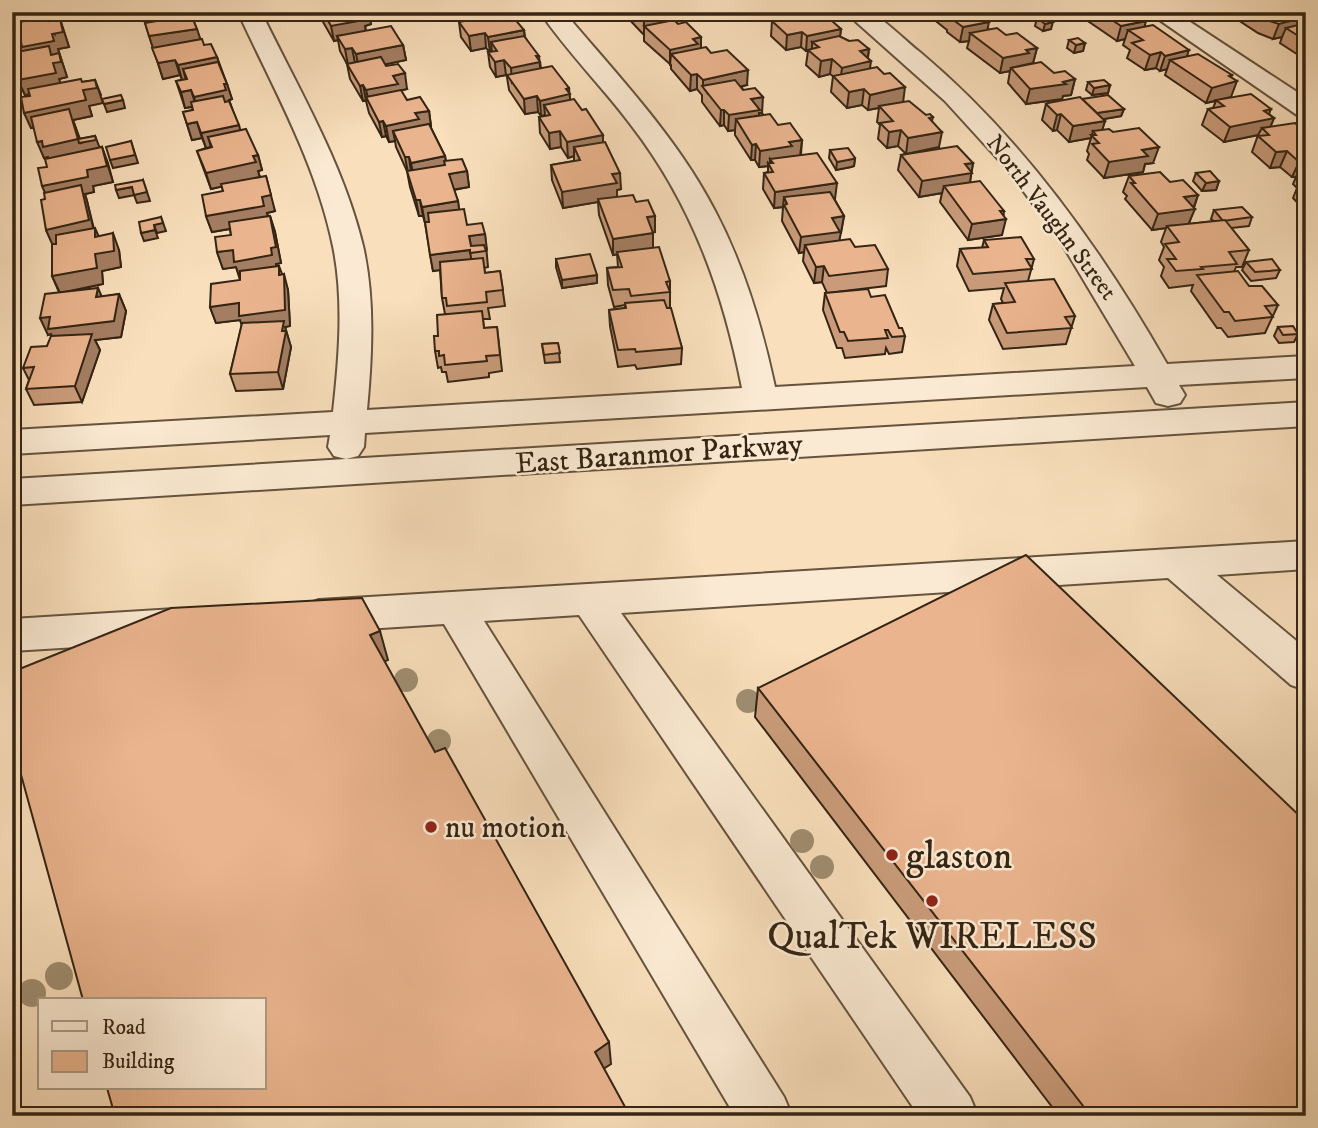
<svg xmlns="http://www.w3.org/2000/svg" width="1318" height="1128" font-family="'IM FELL DW Pica',serif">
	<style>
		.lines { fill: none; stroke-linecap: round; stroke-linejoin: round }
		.minor-casing { stroke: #65533d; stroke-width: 4 }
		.minor { fill: #fbead3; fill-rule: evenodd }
		.tree { fill: #9f8e71 }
		.wall { fill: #c99b7a; stroke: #342413; stroke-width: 2 }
		.shaded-wall { fill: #a47e63; stroke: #342413; stroke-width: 2 }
		.building { fill: #eab48e; stroke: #342413; stroke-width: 2 }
		.poi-dot { fill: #8f2418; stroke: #fbead3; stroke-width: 2.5 }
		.labels { text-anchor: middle; stroke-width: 5; stroke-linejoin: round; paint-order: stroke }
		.far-street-label { font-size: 24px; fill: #342413; stroke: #fbead3 }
		.street-label { font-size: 30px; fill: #342413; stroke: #fbead3 }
		.poi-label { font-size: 30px; fill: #342413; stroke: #fbead3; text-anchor: start }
		.near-poi-label { font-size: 37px; fill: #342413; stroke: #fbead3; text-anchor: start }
	</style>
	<rect width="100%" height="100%" fill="#f9dfbc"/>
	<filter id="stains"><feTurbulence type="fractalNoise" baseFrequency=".00286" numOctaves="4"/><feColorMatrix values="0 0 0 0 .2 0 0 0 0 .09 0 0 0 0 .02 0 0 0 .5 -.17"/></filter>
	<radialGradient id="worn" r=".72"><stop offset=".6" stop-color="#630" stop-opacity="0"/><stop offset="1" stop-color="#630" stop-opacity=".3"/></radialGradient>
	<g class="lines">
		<g class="minor-casing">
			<g id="minor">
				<path d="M238 12H261C298 88 343 163 363 246 375 299 372 356 367 410L742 388C723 291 692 204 631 125 602 86 567 52 540 12H564C617 75 677 137 715 211 744 266 762 326 775 387L1135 366 1059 239 1007 169 945 101 845 12C852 12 864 10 871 13 883 18 909 44 921 53 1023 139 1101 249 1167 364L1306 356V378L1179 385 1185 395 1180 403 1168 406 1156 403 1147 387 365 433 364 447 358 456 346 459 334 456 328 447 330 435 12 454V430L333 412C339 358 344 299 333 246 316 163 273 88 238 12Z"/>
				<polygon points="1148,12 1175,12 1306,98 1306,118 1297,115"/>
				<polygon points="1306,402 1306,426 12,505 12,479"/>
				<polygon points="1306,541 1306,569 1217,575 1306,649 1306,690 1291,685 1168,578 621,613 970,1097 978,1116 919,1116 579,615 484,621 784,1097 792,1116 735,1116 444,624 319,632 305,627 299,616 305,605 319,600"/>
				<polygon points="175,609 189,614 195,625 189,636 175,641 12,651 12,619"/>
			</g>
		</g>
		<use href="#minor" class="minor"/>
	</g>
	<g class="tree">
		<circle cx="406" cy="680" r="12"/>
		<circle cx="748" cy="701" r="12"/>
		<circle cx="439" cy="741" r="12"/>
		<circle cx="802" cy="841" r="12"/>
		<circle cx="822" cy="867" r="12"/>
		<circle cx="59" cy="976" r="14"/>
		<circle cx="32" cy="993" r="14"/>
	</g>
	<g class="wall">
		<polygon points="12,12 56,12 57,19 50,20 60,19 69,47 58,49 67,77 59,79 60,83 82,82 95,80 101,95 89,106 92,116 73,120 80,139 95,136 99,148 102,147 108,163 113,182 93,186 94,192 85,194 87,201 94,229 98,236 119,250 121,267 102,271 103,284 65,292 101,297 119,294 126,311 121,337 95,340 100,350 82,402 34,405 26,389 29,380 23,368 47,346 52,336 51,334 48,335 59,292 52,276 53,244 46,230 45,199 48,158 48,157 44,158 34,128 31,128 29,95 25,95 18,80 12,54 15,32 14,30 13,30 12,28"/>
		<polygon points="145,12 193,12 194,16 192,16 200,39 204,45 217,57 227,84 232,99 229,100 240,130 258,155 262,170 258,171 260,177 275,211 267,213 268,216 270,216 275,232 281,263 276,264 276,266 279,266 288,290 290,326 285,327 291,347 283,389 236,391 230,374 242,325 240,320 216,323 210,307 240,280 236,267 223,269 217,252 231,235 230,229 212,232 206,216 223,191 222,186 211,189 197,151 206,148 202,138 192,140 183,112 193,110 192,107 185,108 176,81 182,80 180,75 163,79 145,23 157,21 156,18 148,19"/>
		<polygon points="321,12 398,12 370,17 371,24 365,26 366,31 403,45 406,60 385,64 407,89 399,91 407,100 429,111 431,126 430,126 445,156 446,161 467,171 469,187 454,190 458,201 459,210 467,225 485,234 488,267 484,268 485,273 500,271 505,306 488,308 490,319 483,319 484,328 497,327 502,371 489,373 489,377 448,382 446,372 442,372 441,367 438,368 435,351 438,336 445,314 442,298 440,270 433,271 425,223 423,216 419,216 410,187 407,171 396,147 395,141 389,142 386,136 382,137 369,113 366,101 363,101 350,79 347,64 340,51 338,40 334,41 323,22"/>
		<polygon points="448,12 495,12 495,15 507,19 524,30 525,37 540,62 541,68 569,93 570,100 603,135 603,142 621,189 617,190 617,197 636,202 655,216 655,232 653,232 653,248 670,281 670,308 682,348 681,364 637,369 635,365 618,367 610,326 609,310 625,308 625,305 614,307 608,285 607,268 618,267 617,254 613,255 599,215 598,202 563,208 552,180 551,165 574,161 574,156 568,158 561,147 550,149 540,133 539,117 545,115 541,116 538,112 525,114 509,90 507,77 506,75 496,77 490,67 488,52 490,52 486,48 471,51 461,37 459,22 466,20 463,15 452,17"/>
		<polygon points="626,12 672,12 674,14 674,20 678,24 701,37 701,48 747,85 741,87 762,113 759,113 759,116 778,125 802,140 801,155 835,200 844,216 841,233 840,233 839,241 855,247 888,269 886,286 827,293 822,282 814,283 803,261 804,252 799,253 782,221 783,207 774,208 763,189 764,173 768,172 768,166 759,167 755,160 751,160 735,135 735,130 728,131 724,125 720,126 702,102 702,95 697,89 690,91 671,69 671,65 644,41 644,35 626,16"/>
		<polygon points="763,12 800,12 800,15 823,21 841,29 840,37 849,41 869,49 868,58 870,69 903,102 926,115 933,117 932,121 939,147 906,154 973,163 970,182 1004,211 1002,235 968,240 940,202 942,193 919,197 898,170 901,155 906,154 898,146 887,148 878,139 880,125 877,122 879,108 868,110 862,105 847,108 831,92 833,76 830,74 819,77 806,65 808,51 806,51 801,47 786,50 771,36 772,21"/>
		<polygon points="933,12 977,12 988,29 1006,35 1037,48 1033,63 1054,73 1075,79 1071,95 1063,96 1062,99 1026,104 1008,83 1010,71 1000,73 967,48 969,41 960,42 947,32 947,30 932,18"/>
		<polygon points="1083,12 1132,12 1145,26 1187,56 1231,77 1231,97 1220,100 1269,114 1274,118 1270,127 1306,133 1306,212 1293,198 1297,188 1293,184 1296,177 1292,177 1280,167 1270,168 1252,152 1258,135 1224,142 1202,125 1208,109 1213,108 1216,101 1206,103 1165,75 1167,69 1160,71 1156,68 1145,70 1127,58 1130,50 1123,45 1125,39 1117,41 1082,17"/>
		<polygon points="1233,12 1294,12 1293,14 1299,25 1306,23 1306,60 1280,43 1282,37 1273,39 1258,33 1232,16"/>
		<polygon points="1045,16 1051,29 1043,31 1035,26 1037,18"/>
		<polygon points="1069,40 1085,43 1083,51 1074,53 1067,48"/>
		<polygon points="1088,82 1110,85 1108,93 1092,95 1086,90"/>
		<polygon points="1082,99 1124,109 1121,116 1103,119 1105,121 1102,130 1113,132 1153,163 1145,164 1143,172 1104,178 1087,160 1089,154 1087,151 1091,138 1069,142 1057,130 1053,131 1042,120 1046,104"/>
		<polygon points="830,150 855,158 854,166 851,167 836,170 829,158"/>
		<polygon points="1196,173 1219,181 1216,190 1202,191 1193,181"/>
		<polygon points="1129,176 1170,182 1198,195 1189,224 1214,221 1211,219 1214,210 1252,217 1249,226 1231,228 1249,250 1242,267 1236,267 1234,272 1249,286 1278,305 1265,333 1228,337 1221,328 1217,328 1191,291 1193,285 1169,288 1161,276 1164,267 1159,260 1164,247 1161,242 1166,228 1152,230 1125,199 1127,196 1123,192"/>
		<polygon points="984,240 1034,259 1028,281 1075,316 1066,344 1003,349 989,320 993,304 1003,303 1001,299 1004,288 969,291 957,266 960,249 982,248"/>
		<polygon points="556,259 597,275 597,283 562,288 556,267"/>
		<polygon points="1246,262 1280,270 1276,278 1251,281 1242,270"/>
		<polygon points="825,293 871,297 905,336 902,352 889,354 886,348 885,354 845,358 842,348 837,348 823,310"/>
		<polygon points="1278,327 1298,334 1294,342 1279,343 1274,336"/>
		<polygon points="558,343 560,362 545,363 542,344"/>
		<polygon points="758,688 1306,1116 1059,1116 755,717"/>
	</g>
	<g class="shaded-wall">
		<polygon points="41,12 56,12 57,19 50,20 55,34 60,19 69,47 58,49 67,77 59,79 62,88 25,95 18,80 14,59 12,54 12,44 16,29 13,30 12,28 12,18"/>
		<polygon points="145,12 154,12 156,18 148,19"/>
		<polygon points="359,12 398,12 370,17 371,24 365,26 366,34 337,36 338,40 334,41 331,26"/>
		<polygon points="451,12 462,12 463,15 452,17"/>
		<polygon points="467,12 495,12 495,18 468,23"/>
		<polygon points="774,12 800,12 800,16 774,22"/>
		<polygon points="1288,12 1294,12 1290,21 1302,18 1296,33 1286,28 1282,37 1273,39 1279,24"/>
		<polygon points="674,14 674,29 644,26 644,35 644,20"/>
		<polygon points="1146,21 1142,36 1128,30 1125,39 1117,41 1121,26"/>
		<polygon points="989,22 986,37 970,33 969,41 960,42 963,27"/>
		<polygon points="1053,22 1051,29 1043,31 1045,24"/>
		<polygon points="197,29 202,44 154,51 149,36"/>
		<polygon points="841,29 839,44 819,47 812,42 812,50 806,51 807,36"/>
		<polygon points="524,30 525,45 491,42 492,52 490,52 488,37"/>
		<polygon points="802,32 801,47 786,50 787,35"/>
		<polygon points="485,33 486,48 471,51 469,36"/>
		<polygon points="701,37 701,52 671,54 670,66 670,50 693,39"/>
		<polygon points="1085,43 1083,51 1074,53 1076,45"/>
		<polygon points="403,45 406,60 359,70 356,54"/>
		<polygon points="352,48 355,63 348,65 345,49"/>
		<polygon points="1037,48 1033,63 1011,68 1010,71 1000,73 1003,58 1026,50"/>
		<polygon points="869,49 867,62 871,61 869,76 840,83 842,68 860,51"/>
		<polygon points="1189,50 1184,65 1170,60 1167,69 1160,71 1165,56"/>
		<polygon points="1161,52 1156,68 1145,70 1150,55"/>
		<polygon points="536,56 539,56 541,77 512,83 511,68"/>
		<polygon points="217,57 222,73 183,69 186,80 182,80 178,65"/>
		<polygon points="832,59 830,74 819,77 821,61"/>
		<polygon points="175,60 180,75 163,79 158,63"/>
		<polygon points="504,60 506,75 496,77 495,62"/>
		<polygon points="748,70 747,85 708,94 703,87 703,80"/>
		<polygon points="405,73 407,89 399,91 369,102 366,90 393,76"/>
		<polygon points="697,74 697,89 690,91 691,75"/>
		<polygon points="1232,75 1229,83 1237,81 1231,97 1206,103 1212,88 1229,76"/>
		<polygon points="1075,79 1071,95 1063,96 1062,99 1026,104 1030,89"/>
		<polygon points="95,80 103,103 89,106 92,116 73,120 81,143 95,136 101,151 50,162 48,157 44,158 37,142 42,141 72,120 31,128 24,113 83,90"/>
		<polygon points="224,84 227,84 232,99 229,100 231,106 198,112 194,97"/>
		<polygon points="363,85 366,100 363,101 360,86"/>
		<polygon points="1110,85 1108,93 1092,95 1094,88"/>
		<polygon points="905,87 903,103 868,110 870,95"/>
		<polygon points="569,88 571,110 544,105 545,115 541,116 540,101"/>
		<polygon points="864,89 862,105 847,108 849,92"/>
		<polygon points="191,90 196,106 185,108 181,92"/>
		<polygon points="537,96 538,112 525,114 524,99"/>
		<polygon points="763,97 762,113 759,113 759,125 736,119 735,130 728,131 729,115 751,99"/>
		<polygon points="123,100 125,108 107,112 104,104"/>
		<polygon points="1124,109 1121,116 1093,121 1096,113"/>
		<polygon points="1271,109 1267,119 1274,118 1268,133 1262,128 1258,135 1224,142 1230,127 1264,111"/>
		<polygon points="721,110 724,110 724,125 720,126"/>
		<polygon points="429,111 431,126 393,131 395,141 389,142 386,126 415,113"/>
		<polygon points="1061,114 1057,130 1053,131 1057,115"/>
		<polygon points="383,121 386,136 382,137 379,122"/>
		<polygon points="1105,121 1100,137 1093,131 1091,138 1069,142 1073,126"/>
		<polygon points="197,122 202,138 192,140 187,124"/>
		<polygon points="239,125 243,141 208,137 211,147 206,148 201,133"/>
		<polygon points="901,130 898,146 887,148 889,132"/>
		<polygon points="560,131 561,147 550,149 549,133"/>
		<polygon points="942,132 939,147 906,154 908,138"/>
		<polygon points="603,135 603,150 574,147 574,156 568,158 567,142"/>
		<polygon points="802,140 800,156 773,163 770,159 770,165 768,163 768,166 759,167 760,151 789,142"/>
		<polygon points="131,141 138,163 113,168 110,160"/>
		<polygon points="756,144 755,160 751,160 752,145"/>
		<polygon points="102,147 113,182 93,186 94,192 85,194 87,201 95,236 95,228 102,244 53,246 46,230 49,202 42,186 87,170"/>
		<polygon points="1159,147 1153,163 1145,164 1143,172 1104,178 1109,162 1142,150"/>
		<polygon points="1287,151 1280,167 1270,168 1276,152"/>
		<polygon points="258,155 262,170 258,171 260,178 211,189 206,173"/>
		<polygon points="445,156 447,172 414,179 411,163"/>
		<polygon points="405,157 409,157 411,172 408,173"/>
		<polygon points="855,158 854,166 851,167 836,170 837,162"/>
		<polygon points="1306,161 1306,174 1300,168 1296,177 1292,177 1299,162"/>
		<polygon points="973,163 969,188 944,186 942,193 919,197 922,181 965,164"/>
		<polygon points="467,171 469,187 451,190 449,174"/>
		<polygon points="620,173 621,189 617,190 617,199 598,199 598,202 563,208 562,192 612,174"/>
		<polygon points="266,176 275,211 267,213 269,222 212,232 206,216 262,197"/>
		<polygon points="143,180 150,201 137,203 134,195"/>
		<polygon points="1219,181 1216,190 1202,191 1206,183"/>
		<polygon points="837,183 835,199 787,204 784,197 783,207 774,208 775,192"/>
		<polygon points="132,187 135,195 119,198 116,190"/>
		<polygon points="1198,195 1193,209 1195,209 1188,225 1167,226 1166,228 1152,230 1158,214 1184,197"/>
		<polygon points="416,200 420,200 423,216 419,216"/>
		<polygon points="458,201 460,217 425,223 422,207"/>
		<polygon points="270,216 275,232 281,263 276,264 277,272 240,278 236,267 223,269 217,252 233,250 271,248"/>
		<polygon points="655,216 655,232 647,233 647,217"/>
		<polygon points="844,216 838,248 805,245 804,252 799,253 801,237 832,218"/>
		<polygon points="161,217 166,231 157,233 154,225"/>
		<polygon points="1006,219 1002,235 968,240 972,224"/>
		<polygon points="155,230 158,238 144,241 141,233"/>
		<polygon points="113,233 119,250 121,267 102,271 103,284 60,293 52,276 95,254"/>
		<polygon points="653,233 653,249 613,255 613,239"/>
		<polygon points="485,234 487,250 472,252 469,236"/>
		<polygon points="470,250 472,266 433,271 430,255"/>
		<polygon points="824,266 822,282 814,283 816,267"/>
		<polygon points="284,274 288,290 290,326 285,327 291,347 283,389 278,372 244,332 240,320 216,323 210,307"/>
		<polygon points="597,275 597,283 562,288 562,280"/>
		<polygon points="98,288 105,304 96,297"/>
		<polygon points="119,294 126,311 121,337 95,340 100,350 82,402 51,334 48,335 40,318"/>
		<polygon points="380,631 388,660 379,664 370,635"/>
		<polygon points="609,1042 611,1064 597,1073 595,1052"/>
	</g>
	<g class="building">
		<polygon points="12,12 41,12 42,13 12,18"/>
		<polygon points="154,12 190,12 197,29 149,36 145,23 157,21"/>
		<polygon points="323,12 359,12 364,20 331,26"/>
		<polygon points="636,12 672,12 674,14 644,20"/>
		<polygon points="813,12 823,21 831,20 841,29 807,36 802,32 787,35 772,21"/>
		<polygon points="946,12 977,12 989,22 963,27 949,17 952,16"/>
		<polygon points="1100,12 1132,12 1146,21 1121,26"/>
		<polygon points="1254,12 1291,12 1302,18 1279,24 1263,19"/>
		<polygon points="503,13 507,19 514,18 524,30 488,37 485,33 469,36 459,22"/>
		<polygon points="1045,16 1053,22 1045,24 1037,18"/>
		<polygon points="48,17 49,21 60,19 63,32 52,34 54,41 22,47 21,42 12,44 12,32 15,32 13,23"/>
		<polygon points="674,20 678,24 686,22 701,37 693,39 698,44 670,50 644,26"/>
		<polygon points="1306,23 1306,41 1286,28"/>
		<polygon points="1153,25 1189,50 1165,56 1161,52 1150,55 1132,43 1143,40 1128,30"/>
		<polygon points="391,26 403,45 356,54 352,48 345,49 337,36"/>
		<polygon points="997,28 1006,35 1017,33 1037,48 1026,50 1029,53 1003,58 970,33"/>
		<polygon points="524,36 539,56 536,56 540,62 511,68 504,60 495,62 488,52 497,51 491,42"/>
		<polygon points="839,36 849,41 858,40 869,49 860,51 871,61 842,68 832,59 821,61 808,50 819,47 812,42"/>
		<polygon points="1078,38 1085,43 1076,45 1069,40"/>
		<polygon points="202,39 204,45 211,44 217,57 178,65 175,60 158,63 152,48"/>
		<polygon points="49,46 51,55 59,53 61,62 53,63 56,73 18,80 14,58 18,57 17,52"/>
		<polygon points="706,47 711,53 727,50 748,70 703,80 697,74 691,75 671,54"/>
		<polygon points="1198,54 1232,75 1229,76 1237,81 1212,88 1170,60"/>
		<polygon points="381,57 386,66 398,64 405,73 393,76 398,84 366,90 363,85 360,86 347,64"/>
		<polygon points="218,62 227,84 224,84 226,90 194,97 191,90 181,92 176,81 187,79 183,69"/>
		<polygon points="1041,62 1054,73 1065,71 1075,79 1063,82 1066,84 1030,89 1011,68"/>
		<polygon points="552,66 569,88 566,89 570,94 540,101 537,96 524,99 507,75"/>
		<polygon points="877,67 884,74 890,73 905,87 870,95 864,89 849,92 833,76"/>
		<polygon points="81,79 82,82 95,80 97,88 83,90 86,100 24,113 21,97 30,96 28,89"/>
		<polygon points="735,80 743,90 755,88 763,97 751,99 760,110 729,115 724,110 721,110 702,86"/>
		<polygon points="1104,80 1110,85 1094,88 1088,82"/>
		<polygon points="401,90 407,100 420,97 429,111 415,113 419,119 386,126 383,121 379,122 366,97"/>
		<polygon points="1251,94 1271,109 1264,111 1274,118 1230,127 1208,109 1224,106 1216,100"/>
		<polygon points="121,95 123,100 104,104 102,99"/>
		<polygon points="1108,95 1124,109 1097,113 1082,99"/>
		<polygon points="223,96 225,102 229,101 239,125 201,133 197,122 187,124 183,112 193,110 191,102"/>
		<polygon points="1080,97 1105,121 1073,126 1061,114 1057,115 1046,104 1048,103"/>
		<polygon points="574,99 582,110 586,109 603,135 567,142 560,131 549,133 539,117 550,115 544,105"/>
		<polygon points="909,101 926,115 930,114 933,117 929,118 942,132 908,138 901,130 889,132 880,123 893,121 879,106"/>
		<polygon points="69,109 78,139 95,136 96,140 79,143 78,139 43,147 42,141 37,142 31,117"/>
		<polygon points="770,114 778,125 790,123 802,140 789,142 792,146 760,151 756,144 752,145 736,119"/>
		<polygon points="1295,123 1306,133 1306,161 1299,162 1287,151 1276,152 1258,136 1269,135 1262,128"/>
		<polygon points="429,124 445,156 411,163 409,157 405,157 393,131"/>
		<polygon points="1139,128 1159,147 1142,150 1148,156 1109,162 1092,144 1099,143 1091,135 1096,135 1093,131 1109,129 1113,132"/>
		<polygon points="246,129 258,155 253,156 256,162 206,173 197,151 212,147 208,137"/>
		<polygon points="131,141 135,155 110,160 106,147"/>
		<polygon points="605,142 620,173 612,174 617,183 562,192 551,165 580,160 574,147"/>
		<polygon points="957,146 973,163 965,164 972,173 922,181 901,155"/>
		<polygon points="102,147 107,166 87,170 88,177 42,186 38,168 47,167 45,159"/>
		<polygon points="848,148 855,158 853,159 837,162 830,150"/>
		<polygon points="817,153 837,183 775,192 764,173 773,172 768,163 773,163 770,159"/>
		<polygon points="462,159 467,171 449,174 458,201 422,207 420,200 416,200 407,171 445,165 444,161"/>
		<polygon points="1306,167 1306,174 1300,168"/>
		<polygon points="1210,171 1219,181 1206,183 1196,173"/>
		<polygon points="1160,172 1170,182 1183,180 1198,195 1184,197 1195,209 1158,214 1131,183 1135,183 1129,176"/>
		<polygon points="266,176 271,195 262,197 264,206 206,216 202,195 223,191 221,184"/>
		<polygon points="143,180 147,192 134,195 132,187 116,190 115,185"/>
		<polygon points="980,181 1004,211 1000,211 1006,219 972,224 944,186"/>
		<polygon points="1300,182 1306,182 1306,188"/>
		<polygon points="81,185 89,220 46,230 41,200 45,199 44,193"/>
		<polygon points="830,192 844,216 832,218 840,232 801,237 784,205 787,204 784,197"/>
		<polygon points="633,195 636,202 648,200 655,216 647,217 653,233 613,239 598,199"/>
		<polygon points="1242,207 1252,217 1223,221 1214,210"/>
		<polygon points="464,209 467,225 482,223 485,234 469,236 471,246 484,245 486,251 470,253 470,250 430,255 425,222 429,222 428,213"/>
		<polygon points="270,216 276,247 271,248 272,255 234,262 233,250 217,252 215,237 231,235 229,222"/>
		<polygon points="161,217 163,223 154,225 155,230 141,233 139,222"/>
		<polygon points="1225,220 1249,250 1229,252 1237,264 1201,267 1203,269 1176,271 1167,259 1176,259 1165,244 1179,242 1167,226"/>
		<polygon points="95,228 95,237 113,233 114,251 95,254 97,268 52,276 52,244 56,244 56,235"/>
		<polygon points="1021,237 1034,259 1026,259 1032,269 973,274 960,249 988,247 984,240"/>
		<polygon points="850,239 855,247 875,245 888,269 829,276 824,266 816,267 805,245"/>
		<polygon points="659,247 670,281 666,282 670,292 631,296 629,289 613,290 607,268 622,267 617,252"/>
		<polygon points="590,254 597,275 562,280 556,259"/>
		<polygon points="483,258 485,273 500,271 503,290 486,292 487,302 447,306 446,298 442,298 440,262"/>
		<polygon points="1272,259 1280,270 1255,272 1246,262"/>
		<polygon points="279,266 279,275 284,274 285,310 239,316 239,303 210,307 211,284 240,280 240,271"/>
		<polygon points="1238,271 1249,286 1262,286 1278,305 1265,306 1273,317 1235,321 1229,312 1224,312 1197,275"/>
		<polygon points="1054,279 1075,316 1065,317 1072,328 1007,333 993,304 1015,302 1005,283"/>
		<polygon points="98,288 96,297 119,294 114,321 48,329 50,317 40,318 45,294"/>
		<polygon points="868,289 871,297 885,295 899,328 902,328 905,336 892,337 888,330 885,330 888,338 848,341 844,332 840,332 825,293"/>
		<polygon points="664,300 667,308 671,308 682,348 636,352 635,349 618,350 609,310 626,308 625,303"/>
		<polygon points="482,311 484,328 497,327 500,355 486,356 487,361 445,365 444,355 439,356 439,351 435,351 434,336 438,336 437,315"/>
		<polygon points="284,321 282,331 286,331 278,372 230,374 242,323"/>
		<polygon points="1293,326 1298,334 1283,335 1278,327"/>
		<polygon points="92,334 75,386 26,389 34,367 23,368 31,347 47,346 51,336"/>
		<polygon points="558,343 560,353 544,355 542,344"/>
		<polygon points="1026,555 1306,822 1306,1116 1091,1116 758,688"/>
		<polygon points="362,598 380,631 370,635 435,752 445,748 609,1042 595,1052 630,1116 115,1116 107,1088 264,1088 264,1000 83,1000 12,742 12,672 171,608"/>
	</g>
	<g class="poi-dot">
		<circle cx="431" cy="827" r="7"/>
		<circle cx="892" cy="855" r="7"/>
		<circle cx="932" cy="901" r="7"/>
	</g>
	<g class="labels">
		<g class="far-street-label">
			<text transform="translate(1052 217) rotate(53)" y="8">North Vaughn Street</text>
		</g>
		<g class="street-label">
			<text transform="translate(659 453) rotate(-4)" y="10">East Baranmor Parkway</text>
		</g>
		<g class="poi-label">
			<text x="445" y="837">nu motion</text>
		</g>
		<g class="near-poi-label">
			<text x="906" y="868">glaston</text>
			<text x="932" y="948" text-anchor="middle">QualTek WIRELESS</text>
		</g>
	</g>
	<rect width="1318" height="1128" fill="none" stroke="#f9dfbc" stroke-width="42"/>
	<rect x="14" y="14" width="1290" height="1100" fill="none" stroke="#342413" stroke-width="3.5"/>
	<rect x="21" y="21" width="1276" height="1086" fill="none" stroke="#342413" stroke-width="2"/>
	<rect x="38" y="998" width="228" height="91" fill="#fbead3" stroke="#ab9b86" stroke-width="2"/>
	<rect x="52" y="1021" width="35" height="10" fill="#fbead3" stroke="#ab9b86" stroke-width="2"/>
	<text x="102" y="1034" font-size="21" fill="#342413">Road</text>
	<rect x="52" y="1051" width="35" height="21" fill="#eab48e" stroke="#ab9b86" stroke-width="2"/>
	<text x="102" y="1068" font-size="21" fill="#342413">Building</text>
	<rect width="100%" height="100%" filter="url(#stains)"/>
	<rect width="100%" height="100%" fill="url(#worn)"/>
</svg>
